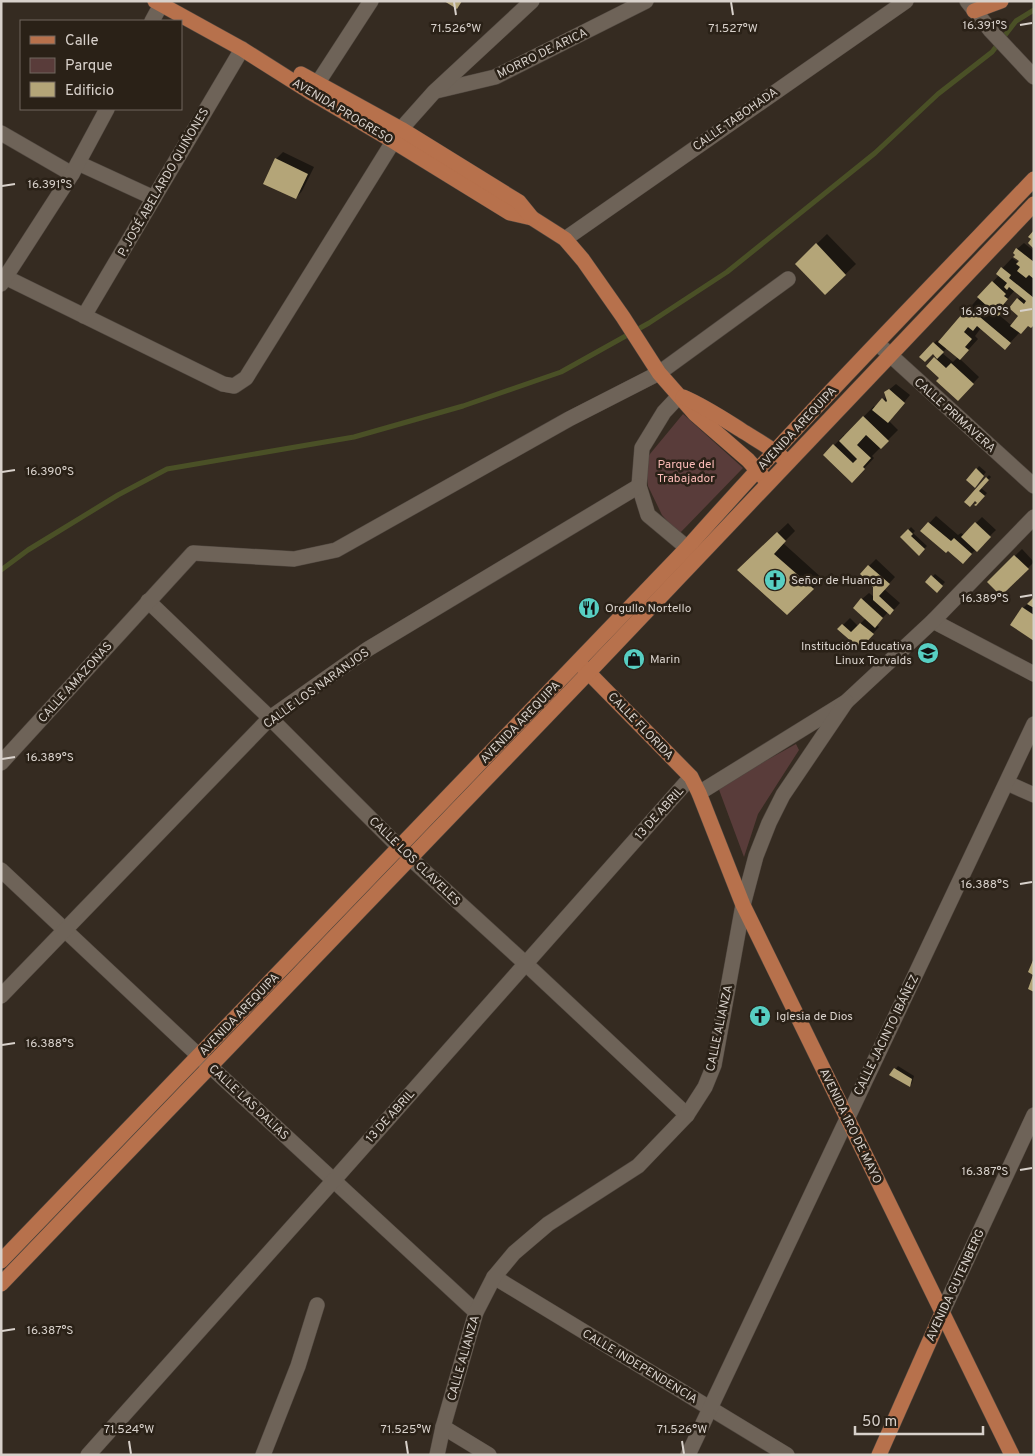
<svg xmlns="http://www.w3.org/2000/svg" width="1035" height="1456" font-family="Overpass,sans-serif">
	<style>
		.green { fill: #593c3a }
		.shadow { fill: #0007; fill-rule: evenodd }
		.lines { fill: none; stroke-linecap: round; stroke-linejoin: round }
		.stream { stroke: #4a5026; stroke-width: 5 }
		.building { fill: #b4a578 }
		.minor-casing { stroke: #514840; stroke-width: 16 }
		.major-casing { stroke: #514840; stroke-width: 16 }
		.minor { stroke: #6e6358; stroke-width: 15 }
		.major { stroke: #b7714c; stroke-width: 15 }
		.ticks { fill: none; stroke: #d8d1cb; stroke-width: 2 }
		.labels { text-anchor: middle; stroke-width: 5; stroke-linejoin: round; paint-order: stroke }
		.street-label { font-size: 12px; fill: #d8d1cb; stroke: #2a2117 }
		.park-label { font-size: 12px; fill: #fabab6; stroke: #2a2117 }
		.poi-label { font-size: 12px; fill: #d8d1cb; stroke: #2a2117; text-anchor: start }
		.ticks-label { font-size: 12px; text-anchor: middle; fill: #d8d1cb; stroke: #2a2117; stroke-width: 5; stroke-linejoin: round; paint-order: stroke }
	</style>
	<rect width="100%" height="100%" fill="#352b21"/>
	<g class="green">
		<polygon points="683,414 743,468 679,534 662,515 648,486 645,460"/>
		<polygon points="796,744 799,750 758,814 744,857 718,787"/>
	</g>
	<g class="shadow">
		<polygon points="283,152 314,167 302,191 296,198 276,159"/>
		<polygon points="827,234 856,264 825,294 796,264"/>
		<path d="M1024 243 1034 251V323L1029 325 1020 332 1005 348 981 328 975 336 978 339 960 359 979 377 964 393 941 378 928 365 937 356 933 352 921 357 937 340 939 342 999 275 997 274 1012 258 1019 263 1021 261 1017 249ZM1015 290 1022 296 1018 299 1020 316 1012 326 998 314 1007 305 1004 303ZM947 348 958 357 953 362 942 353Z"/>
		<polygon points="896,384 910,395 889,421 898,430 872,456 874,458 852,481 825,455 844,435 845,436 874,406 876,408 887,396 885,393"/>
		<polygon points="979,466 986,472 977,483 977,469"/>
		<polygon points="989,475 991,477 981,488 987,493 978,503 975,500 966,501"/>
		<polygon points="936,516 958,535 961,533 964,535 982,517 996,530 969,556 922,531"/>
		<polygon points="788,523 795,531 783,543 823,579 813,588 749,560"/>
		<polygon points="911,527 915,531 913,533 927,546 919,554 902,537"/>
		<polygon points="1022,549 1034,562 1001,595 988,582"/>
		<polygon points="876,559 895,577 884,589 900,603 890,614 888,612 876,625 879,627 866,641 839,629 850,618 858,626 866,618 862,599 869,593 874,597 874,586 861,574"/>
		<polygon points="935,574 945,582 937,591 927,582"/>
		<polygon points="1034,598 1034,639 1012,624 1023,608"/>
		<polygon points="898,1066 914,1076 912,1083 909,1086 891,1075"/>
	</g>
	<g class="lines">
		<polyline class="stream" points="1,570 28,550 118,495 167,469 354,437 463,406 561,372 649,323 727,272 875,153 938,94 992,52 1016,21 1034,10"/>
	</g>
	<g class="building">
		<polygon points="444,1 462,1 457,9"/>
		<polygon points="275,158 308,174 296,199 263,184"/>
		<polygon points="1034,230 1034,249 1028,243 1031,239 1028,237"/>
		<polygon points="816,243 846,275 825,295 795,264"/>
		<polygon points="1016,248 1034,262 1034,279 1029,275 1026,278 1017,271 1020,267 1016,264 1019,261 1013,257 1015,255 1013,253"/>
		<polygon points="1001,267 1011,275 1009,278 1034,298 1034,325 1031,328 1028,326 1021,334 1010,326 1018,316 1009,308 1017,298 1024,304 1026,301 1009,287 1007,290 1004,287 1007,283 996,274"/>
		<polygon points="992,281 1006,294 1004,296 1008,299 999,310 1002,313 998,316 977,297"/>
		<polygon points="968,307 1011,343 1005,350 977,326 973,331 968,327 964,332 972,339 965,347 969,350 960,360 938,342"/>
		<polygon points="933,342 944,352 937,359 933,354 925,362 919,357"/>
		<polygon points="934,357 946,368 951,363 974,384 958,401 936,381 939,378 926,366"/>
		<polygon points="889,389 905,403 888,423 872,410 882,398 886,402 887,401 884,392"/>
		<polygon points="863,416 889,441 881,449 866,435 857,445 871,458 863,467 865,469 852,483 823,455 833,444 853,463 857,459 839,441"/>
		<polygon points="976,468 984,476 975,488 966,480"/>
		<polygon points="986,477 989,480 979,491 985,496 976,506 974,505 977,503 975,501 970,507 964,502"/>
		<polygon points="928,522 951,541 954,538 972,554 963,564 948,551 946,553 920,531"/>
		<polygon points="975,522 991,537 977,552 961,537"/>
		<polygon points="908,529 913,534 911,536 925,549 919,556 900,537"/>
		<polygon points="777,532 786,541 774,554 814,589 787,615 737,570"/>
		<polygon points="1014,555 1029,569 1001,596 987,582"/>
		<polygon points="868,565 890,584 879,596 894,610 890,615 873,600 873,587 860,574"/>
		<polygon points="931,575 943,586 937,593 925,582"/>
		<polygon points="1034,597 1034,608 1027,604"/>
		<polygon points="861,598 883,618 875,628 853,608"/>
		<polygon points="1022,607 1034,615 1034,641 1010,625"/>
		<polygon points="860,623 874,634 860,649 837,629 842,624 851,632"/>
		<polygon points="1034,958 1034,992 1028,989 1033,975 1028,972"/>
		<polygon points="894,1068 912,1079 910,1087 889,1075"/>
	</g>
	<g class="lines">
		<g class="minor-casing">
			<g id="minor">
				<polyline points="967,1 991,31 1034,77"/>
				<polyline points="152,21 163,1"/>
				<polyline points="436,91 495,77 646,1"/>
				<polyline points="310,92 317,84 371,1"/>
				<polyline points="1,133 72,174"/>
				<polyline points="78,163 154,198"/>
				<polyline points="565,239 906,1"/>
				<polyline points="5,277 223,384 234,386 246,378 401,129 434,92 532,1"/>
				<polyline points="1,284 72,174 107,109"/>
				<polyline points="84,316 242,49"/>
				<polyline points="877,343 1034,486"/>
				<polyline points="679,396 664,412 642,448 639,486 648,515 697,556"/>
				<polyline points="148,601 270,718 410,858 526,964 687,1115"/>
				<polyline points="933,621 1034,674"/>
				<polyline points="1,763 193,553 294,559 336,550 569,419 659,373 788,279"/>
				<polyline points="1007,783 1034,795"/>
				<polyline points="699,793 846,702 933,621 1034,517"/>
				<polyline points="1,870 199,1056 476,1312"/>
				<polyline points="1,996 270,718 368,649 639,486"/>
				<polyline points="494,1277 787,1455"/>
				<polyline points="942,1313 1034,1115"/>
				<polyline points="443,1427 489,1455"/>
				<polyline points="88,1455 334,1180 691,777"/>
				<polyline points="263,1455 298,1366 317,1305"/>
				<polyline points="437,1455 443,1427 476,1312 494,1277 514,1253 548,1224 638,1166 687,1115 705,1087 714,1065 743,905 756,856 769,823 783,795 846,702"/>
				<polyline points="688,1455 1034,724"/>
			</g>
		</g>
		<g class="major-casing">
			<g id="major">
				<polyline points="155,1 242,49 310,92 393,141 510,213 532,218 565,239 583,260 623,317 659,373 695,414 748,460 764,478"/>
				<polyline points="974,11 1001,1"/>
				<polyline points="301,74 401,129 519,202 532,218"/>
				<path d="M683 397C704 406 722 418 741 430 755 439 770 447 783 458"/>
				<polyline points="582,666 691,777 699,793 743,905 1012,1455"/>
				<path d="M1 1261 687 548C799 422 917 301 1034 179"/>
				<polyline points="1,1284 589,672 1034,204"/>
				<polyline points="879,1455 942,1313"/>
			</g>
		</g>
		<use href="#minor" class="minor"/>
		<use href="#major" class="major"/>
	</g>
	<path class="ticks" d="M454 2 456 15M731 2 733 15M1020 25 1032 23M2 186 15 184M1020 311 1032 309M2 472 15 470M1020 597 1032 595M2 759 15 757M1020 884 1032 882M2 1045 15 1043M1020 1170 1032 1168M2 1331 15 1329M129 1441 131 1454M406 1441 408 1454M682 1441 684 1454"/>
	<defs>
		<g id="church-disc" transform="scale(1.125)"><circle r="9.5" fill="#57cec2" stroke="#2a2117"/><path d="M-1.2-6h2.4v3.5h3.3v2.4h-3.3V6h-2.4V-.1h-3.3v-2.4h3.3Z" fill="#111"/></g>
		<g id="restaurant-disc" transform="scale(1.125)"><circle r="9.5" fill="#57cec2" stroke="#2a2117"/><path d="M-5-6h1v4h1v-4h1v4h1v-4h1v5L-1.5 .5V6h-2V.5L-5-1ZM5-6V6H3V1.5H1.5Q1.5-4 5-6Z" fill="#111"/></g>
		<g id="school-disc" transform="scale(1.125)"><circle r="9.5" fill="#57cec2" stroke="#2a2117"/><path d="M0-5L7-2L0 1L-7-2ZM-4 1L0 2.5L4 1V4Q0 6-4 4Z" fill="#111"/></g>
		<g id="shop-disc" transform="scale(1.125)"><circle r="9.5" fill="#57cec2" stroke="#2a2117"/><path d="M-5-2.5h2.3a2.7 3.5 0 0 1 5.4 0H5L5.5 6h-11ZM-1.5-2.5h3a1.5 2.3 0 0 0-3 0Z" fill="#111"/></g>
	</defs>
	<g fill-rule="evenodd">
		<use href="#church-disc" x="775" y="580"/>
		<use href="#restaurant-disc" x="589" y="608"/>
		<use href="#school-disc" x="928" y="653"/>
		<use href="#shop-disc" x="634" y="659"/>
		<use href="#church-disc" x="760" y="1016"/>
	</g>
	<g class="labels">
		<g class="street-label">
			<text transform="translate(542 53) rotate(-26)" y="4">MORRO DE ARICA</text>
			<text transform="translate(343 111) rotate(31)" y="4">AVENIDA PROGRESO</text>
			<text transform="translate(735 119) rotate(-35)" y="4">CALLE TABOHADA</text>
			<text transform="translate(163 182) rotate(-60)" y="4">P. JOSÉ ABELARDO QUIÑONES</text>
			<text transform="translate(955 415) rotate(42)" y="4">CALLE PRIMAVERA</text>
			<text transform="translate(797 428) rotate(-47)" y="4">AVENIDA AREQUIPA</text>
			<text transform="translate(75 682) rotate(-48)" y="4">CALLE AMAZONAS</text>
			<text transform="translate(316 688) rotate(-36)" y="4">CALLE LOS NARANJOS</text>
			<text transform="translate(520 722) rotate(-46)" y="4">AVENIDA AREQUIPA</text>
			<text transform="translate(641 726) rotate(46)" y="4">CALLE FLORIDA</text>
			<text transform="translate(659 813) rotate(-48)" y="4">13 DE ABRIL</text>
			<text transform="translate(415 861) rotate(44)" y="4">CALLE LOS CLAVELES</text>
			<text transform="translate(239 1014) rotate(-46)" y="4">AVENIDA AREQUIPA</text>
			<text transform="translate(719 1028) rotate(-78)" y="4">CALLE ALIANZA</text>
			<text transform="translate(886 1035) rotate(-64)" y="4">CALLE JACINTO IBÁÑEZ</text>
			<text transform="translate(249 1102) rotate(43)" y="4">CALLE LAS DALIAS</text>
			<text transform="translate(390 1116) rotate(-48)" y="4">13 DE ABRIL</text>
			<text transform="translate(851 1126) rotate(64)" y="4">AVENIDA 1RO DE MAYO</text>
			<text transform="translate(955 1285) rotate(-65)" y="4">AVENIDA GUTENBERG</text>
			<text transform="translate(463 1358) rotate(-74)" y="4">CALLE ALIANZA</text>
			<text transform="translate(640 1366) rotate(31)" y="4">CALLE INDEPENDENCIA</text>
		</g>
		<g class="park-label">
			<text x="686" y="468">Parque del<tspan x="686" dy="14">Trabajador</tspan></text>
		</g>
		<g class="poi-label">
			<text x="791" y="584">Señor de Huanca</text>
			<text x="605" y="612">Orgullo Nortello</text>
			<text x="912" y="650" text-anchor="end">Institución Educativa<tspan x="912" dy="14">Linux Torvalds</tspan></text>
			<text x="650" y="663">Marin</text>
			<text x="776" y="1020">Iglesia de Dios</text>
		</g>
	</g>
	<g class="ticks-label">
		<text x="985" y="29">16.391°S</text>
		<text x="456" y="32">71.526°W</text>
		<text x="733" y="32">71.527°W</text>
		<text x="50" y="188">16.391°S</text>
		<text x="985" y="315">16.390°S</text>
		<text x="50" y="475">16.390°S</text>
		<text x="985" y="602">16.389°S</text>
		<text x="50" y="761">16.389°S</text>
		<text x="985" y="888">16.388°S</text>
		<text x="50" y="1047">16.388°S</text>
		<text x="985" y="1175">16.387°S</text>
		<text x="50" y="1334">16.387°S</text>
		<text x="129" y="1433">71.524°W</text>
		<text x="406" y="1433">71.525°W</text>
		<text x="682" y="1433">71.526°W</text>
	</g>
	<rect width="1035" height="1456" fill="none" stroke="#d8d1cb" stroke-width="5"/>
	<rect x="20" y="20" width="162" height="90" fill="#2a2117" stroke="#70675f"/>
	<rect x="30" y="36" width="25" height="8" fill="#b7714c" stroke="#70675f"/>
	<text x="65" y="45" font-size="15" fill="#d8d1cb">Calle</text>
	<rect x="30" y="58" width="25" height="15" fill="#593c3a" stroke="#70675f"/>
	<text x="65" y="70" font-size="15" fill="#d8d1cb">Parque</text>
	<rect x="30" y="82" width="25" height="15" fill="#b4a578" stroke="#70675f"/>
	<text x="65" y="95" font-size="15" fill="#d8d1cb">Edificio</text>
	<path d="M855 1426v8h128v-8" fill="none" stroke="#d8d1cb" stroke-width="2.5"/>
	<text x="862" y="1426" font-size="15" fill="#d8d1cb" stroke="#2a2117" stroke-width="4" paint-order="stroke">50 m</text>
</svg>
